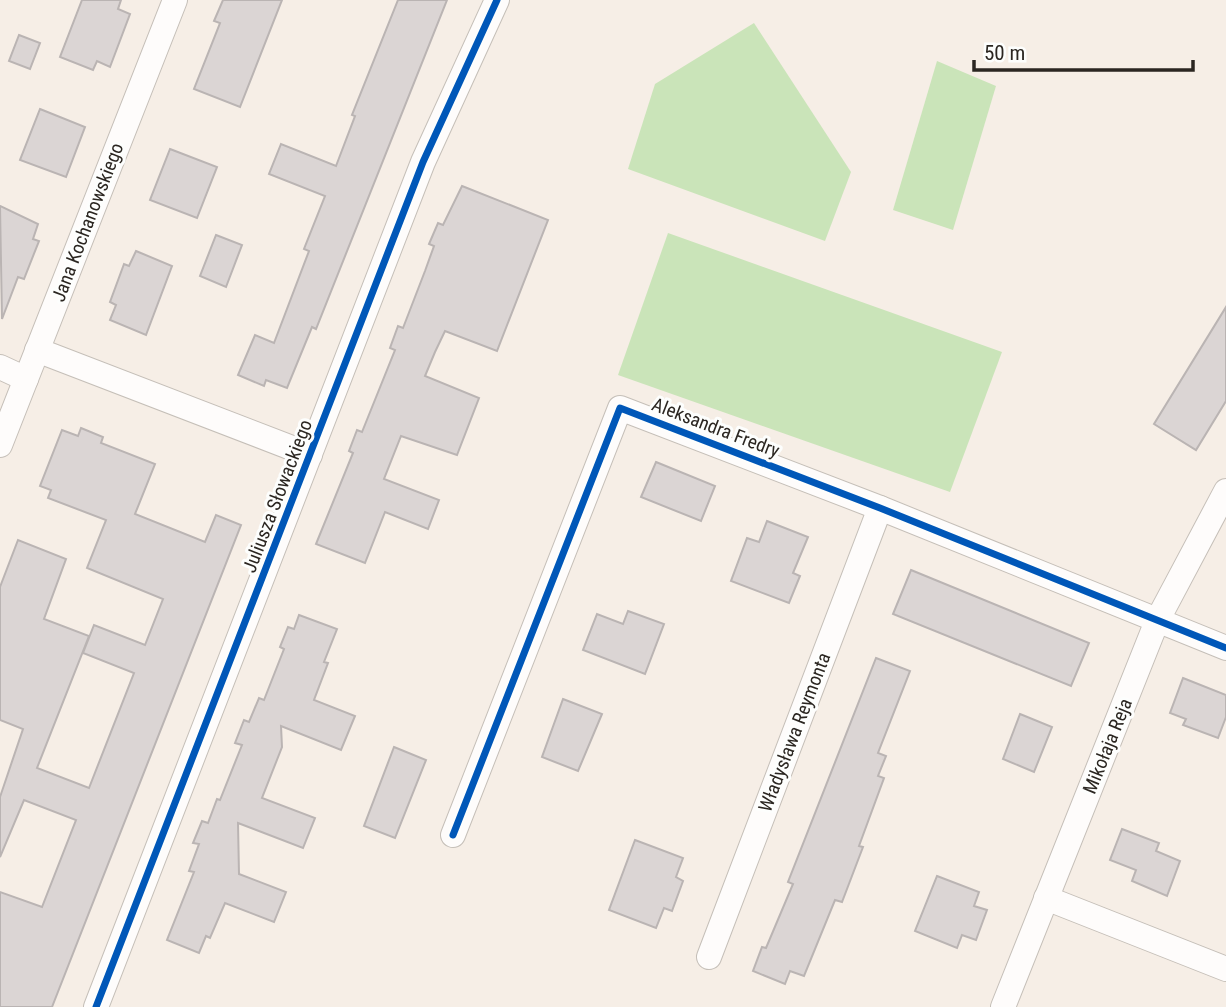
<svg xmlns="http://www.w3.org/2000/svg" width="1226" height="1007" font-family="'Roboto Condensed',sans-serif">
	<style>
		.green { fill: #cae4b9 }
		.building { fill: #dbd5d4; stroke: #bab4b3; stroke-width: 2 }
		.lines { fill: none; stroke-linecap: round; stroke-linejoin: round }
		.street-casing { stroke: #c5bfb8; stroke-width: 26 }
		.street { stroke: #fefcfb; stroke-width: 24 }
		.cycleway-casing { stroke: #fdfefd; stroke-width: 11 }
		.cycleway { stroke: #0057b8; stroke-width: 7 }
		.labels { text-anchor: middle; stroke-width: 6; stroke-linejoin: round; paint-order: stroke }
		.street-label { font-size: 19px; fill: #2b2621; stroke: #fdfefd }
	</style>
	<rect width="100%" height="100%" fill="#f6eee6"/>
	<g class="green">
		<polygon points="754,23 851,172 825,241 628,169 655,84"/>
		<polygon points="937,61 996,86 953,230 893,210"/>
		<polygon points="668,233 1002,352 950,492 618,375"/>
	</g>
	<g class="building">
		<polygon points="82,0 121,0 118,9 130,14 110,67 97,61 93,70 60,57"/>
		<polygon points="223,0 282,0 240,107 194,89 220,23 214,21"/>
		<polygon points="398,0 447,0 316,329 312,327 287,388 266,380 264,386 238,375 255,335 274,343 309,251 304,249 325,196 269,174 281,144 336,166 355,116 352,115"/>
		<polygon points="19,35 40,43 30,69 9,61"/>
		<polygon points="40,109 85,127 66,177 20,160"/>
		<polygon points="170,149 217,167 197,218 150,200"/>
		<polygon points="462,186 548,220 497,351 445,331 435,352 425,376 479,398 457,455 401,436 384,479 439,500 428,529 385,512 365,563 316,544 353,453 349,451 357,430 362,432 395,350 390,348 398,326 403,328 425,271 434,246 429,244 438,223 443,225"/>
		<polygon points="0,206 38,224 33,239 39,241 24,279 18,277 2,319"/>
		<polygon points="216,235 242,245 226,287 200,276"/>
		<polygon points="136,251 172,266 146,335 110,320 116,305 110,302 124,264 129,266"/>
		<polygon points="1226,307 1226,401 1196,450 1154,424"/>
		<polygon points="81,428 103,437 101,443 155,464 135,514 205,542 216,515 241,525 52,1007 0,1007 0,892 42,907 76,820 24,800 0,857 0,797 23,729 0,720 0,587 18,540 66,559 44,619 89,636 37,768 89,788 134,673 83,653 94,625 145,645 163,599 87,568 106,520 48,498 51,490 40,486 62,430 78,436"/>
		<polygon points="656,462 715,486 701,521 641,497"/>
		<polygon points="767,521 808,537 793,573 800,576 789,603 731,581 747,538 759,542"/>
		<polygon points="911,570 1089,643 1071,686 893,614"/>
		<polygon points="628,611 664,624 645,674 583,650 597,614 623,624"/>
		<polygon points="299,615 337,629 324,662 328,663 314,700 355,716 341,750 281,726 282,747 262,798 315,818 303,848 238,823 239,874 286,892 274,922 225,903 210,938 206,936 199,953 167,940 194,872 189,871 199,844 193,843 202,821 208,823 217,799 220,800 242,745 235,743 244,720 249,722 259,698 264,700 284,649 280,647 288,627 294,629"/>
		<polygon points="876,658 910,671 878,753 886,756 878,776 884,778 859,846 863,847 842,902 835,900 804,976 790,971 785,984 753,971 762,947 766,948 793,884 788,882"/>
		<polygon points="1183,678 1226,695 1226,717 1218,738 1183,725 1186,719 1170,713"/>
		<polygon points="563,699 602,714 578,771 542,757"/>
		<polygon points="1020,714 1052,727 1034,772 1003,759"/>
		<polygon points="394,747 426,760 395,838 364,826"/>
		<polygon points="1122,829 1159,843 1156,851 1180,861 1167,896 1132,881 1136,870 1110,860"/>
		<polygon points="635,840 683,858 676,877 683,881 672,911 664,908 656,928 609,910"/>
		<polygon points="937,876 979,892 974,906 987,910 976,940 962,935 957,948 915,931"/>
	</g>
	<g class="lines">
		<g class="street-casing">
			<g id="street">
				<polyline points="37,350 310,455"/>
				<polyline points="0,367 26,379"/>
				<polyline points="0,445 175,0"/>
				<polyline points="453,835 620,408 880,508 1226,648"/>
				<polyline points="1046,898 1226,969"/>
				<polyline points="709,957 880,508"/>
				<polyline points="96,1007 423,162 497,0"/>
				<polyline points="1003,1007 1157,621 1226,491"/>
			</g>
		</g>
		<use href="#street" class="street"/>
		<g class="cycleway-casing">
			<g id="cycleway">
				<polyline points="453,835 620,408 880,508 1226,648"/>
				<polyline points="96,1007 423,162 497,0"/>
			</g>
		</g>
		<use href="#cycleway" class="cycleway"/>
	</g>
	<g class="labels">
		<g class="street-label">
			<text transform="translate(87 222) rotate(-69)" y="7">Jana Kochanowskiego</text>
			<text transform="translate(716 427) rotate(21)" y="7">Aleksandra Fredry</text>
			<text transform="translate(277 496) rotate(-69)" y="7">Juliusza Słowackiego</text>
			<text transform="translate(794 732) rotate(-69)" y="7">Władysława Reymonta</text>
			<text transform="translate(1107 746) rotate(-68)" y="7">Mikołaja Reja</text>
		</g>
	</g>
	<path d="M974 60v10h219v-10" fill="none" stroke="#2b2621" stroke-width="3.5"/>
	<text x="984" y="60" font-size="21" fill="#2b2621" stroke="#fdfefd" stroke-width="5" paint-order="stroke">50 m</text>
</svg>
